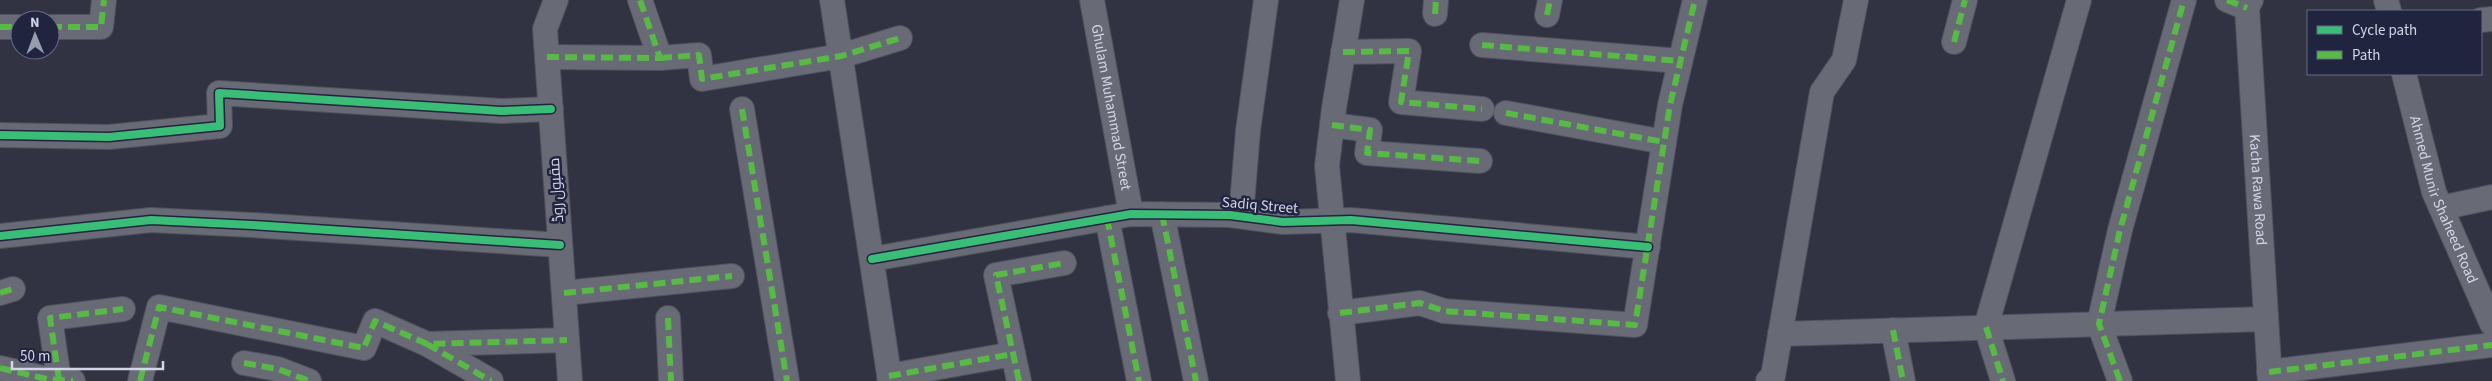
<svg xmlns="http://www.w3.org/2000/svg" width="2492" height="381" font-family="'Source Sans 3',Cairo,sans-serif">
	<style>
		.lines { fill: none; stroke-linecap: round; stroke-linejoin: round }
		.minor-casing { stroke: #4f515e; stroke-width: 26 }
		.minor { stroke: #686a76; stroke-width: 24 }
		.quiet { stroke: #58b947; stroke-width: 6; stroke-dasharray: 12 6; stroke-linecap: butt }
		.cycleway-casing { stroke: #21243e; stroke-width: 11 }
		.cycleway { stroke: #3abd76; stroke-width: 8 }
		.labels { text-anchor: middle; stroke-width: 5; stroke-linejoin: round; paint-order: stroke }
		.street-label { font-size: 15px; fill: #d3d6e8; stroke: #21243e }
	</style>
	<rect width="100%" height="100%" fill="#313342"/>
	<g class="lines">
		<g class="minor-casing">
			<g id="minor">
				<polyline points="556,0 545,29 570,381"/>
				<polyline points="832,0 890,381"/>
				<path id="s1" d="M1092 0 1131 214"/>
				<polyline points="2227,0 2247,8"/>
				<path id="s2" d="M2251 0 2247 8 2270 381"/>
				<polyline points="2386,0 2389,11"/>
				<polyline points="1435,14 1436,0"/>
				<polyline points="1547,15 1550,0"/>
				<polyline points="2481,20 2492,19"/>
				<polyline points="0,27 20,27"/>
				<polyline points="50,27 101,27 104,0"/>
				<polyline points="1954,42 1965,0"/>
				<polyline points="1482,45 1680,61"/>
				<polyline points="1343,52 1409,51 1401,102 1482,109"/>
				<polyline points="547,57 660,58 640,0"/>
				<polyline points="660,58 699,55 702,79 841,56 900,38"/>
				<path id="s3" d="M2404 74 2434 192 2492 324"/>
				<polyline points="742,109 787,381"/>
				<polyline points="1506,113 1664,142"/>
				<polyline points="1332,125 1370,130 1367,153 1480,161"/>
				<polyline points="0,135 109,137 220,126 219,93 501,111 551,109"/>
				<polyline points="2441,208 2492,197"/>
				<polyline points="1162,214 1196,381"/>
				<polyline points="1241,216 1248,131 1266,0"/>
				<polyline points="1107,218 1139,381"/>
				<polyline points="0,236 151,220 252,225 560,245"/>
				<polyline points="872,259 1131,214 1230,215 1283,222 1351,220 1648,247"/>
				<polyline points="0,293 13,289"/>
				<polyline points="564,293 732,276"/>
				<polyline points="1340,313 1420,303 1444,311 1635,325 1670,105 1695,0"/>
				<polyline points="668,318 671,381"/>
				<polyline points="1893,330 1903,381"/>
				<polyline points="1780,334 2266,319"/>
				<polyline points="427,344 491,381"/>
				<polyline points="244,363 278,369 309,381"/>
				<polyline points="0,368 47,379 73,381"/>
				<polyline points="2269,372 2492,345"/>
				<polyline points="889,376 1013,354"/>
				<polyline points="59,380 50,318 123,309"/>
				<polyline points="140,381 159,307 364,348 375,321 427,344 567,340"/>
				<polyline points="1019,381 996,275 1064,263"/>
				<polyline points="1348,381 1327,166 1334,108 1352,0"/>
				<polyline points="1768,381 1773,376 1822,92 1844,60 1856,0"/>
				<polyline points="2003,381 1986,327 2079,0"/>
				<polyline points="2120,381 2099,324 2120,230 2184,0"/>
			</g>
		</g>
		<use href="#minor" class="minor"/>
		<g class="quiet">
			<polyline points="2227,0 2247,8"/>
			<polyline points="1435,14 1436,0"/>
			<polyline points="1547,15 1550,0"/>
			<polyline points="0,27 20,27"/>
			<polyline points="50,27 101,27 104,0"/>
			<polyline points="1954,42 1965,0"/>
			<polyline points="1482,45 1680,61"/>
			<polyline points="1343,52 1409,51 1401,102 1482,109"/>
			<polyline points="547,57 660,58 640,0"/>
			<polyline points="660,58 699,55 702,79 841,56 900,38"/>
			<polyline points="742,109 787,381"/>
			<polyline points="1506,113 1664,142"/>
			<polyline points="1332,125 1370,130 1367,153 1480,161"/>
			<polyline points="1162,214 1196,381"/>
			<polyline points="1107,218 1139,381"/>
			<polyline points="0,293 13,289"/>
			<polyline points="564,293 732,276"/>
			<polyline points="1340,313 1420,303 1444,311 1635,325 1670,105 1695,0"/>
			<polyline points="668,318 671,381"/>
			<polyline points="1986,327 2003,381"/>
			<polyline points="1893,330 1903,381"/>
			<polyline points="427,344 491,381"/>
			<polyline points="244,363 278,369 309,381"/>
			<polyline points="0,368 47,379 73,381"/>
			<polyline points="2269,372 2492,345"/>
			<polyline points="889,376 1013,354"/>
			<polyline points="59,380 50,318 123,309"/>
			<polyline points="140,381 159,307 364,348 375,321 427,344 567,340"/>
			<polyline points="1019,381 996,275 1064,263"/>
			<polyline points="2120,381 2099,324 2120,230 2184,0"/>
		</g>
		<g class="cycleway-casing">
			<g id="cycleway">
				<polyline points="0,135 109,137 220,126 219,93 501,111 551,109"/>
				<polyline points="0,236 151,220 252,225 560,245"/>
				<polyline points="872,259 1131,214 1230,215 1283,222 1351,220 1648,247"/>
			</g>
		</g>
		<use href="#cycleway" class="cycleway"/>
	</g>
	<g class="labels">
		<g class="street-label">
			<text dy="5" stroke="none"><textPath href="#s1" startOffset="109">Ghulam Muhammad Street</textPath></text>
			<text transform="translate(556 190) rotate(-94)" y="5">مقبول روڈ</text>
			<text dy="5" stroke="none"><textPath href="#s2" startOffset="191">Kacha Rawa Road</textPath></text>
			<text dy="5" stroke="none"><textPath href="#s3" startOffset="132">Ahmed Munir Shaheed Road</textPath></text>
			<text transform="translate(1260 205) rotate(5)" y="5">Sadiq Street</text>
		</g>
	</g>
	<rect x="2307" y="10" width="175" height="65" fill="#21243e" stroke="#686b82"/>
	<rect x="2317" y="26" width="25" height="8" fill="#3abd76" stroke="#686b82"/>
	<text x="2352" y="35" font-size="15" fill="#d3d6e8">Cycle path</text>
	<rect x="2317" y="51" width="25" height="8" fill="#58b947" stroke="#686b82"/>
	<text x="2352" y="60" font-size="15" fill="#d3d6e8">Path</text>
	<g transform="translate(35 35) rotate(359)"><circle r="24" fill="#21243e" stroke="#686b82"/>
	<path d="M0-4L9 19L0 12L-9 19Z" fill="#9a9dae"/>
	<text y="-8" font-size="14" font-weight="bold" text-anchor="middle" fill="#d3d6e8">N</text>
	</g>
	<path d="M12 361v8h151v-8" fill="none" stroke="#d3d6e8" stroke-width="2.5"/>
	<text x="20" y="361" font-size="15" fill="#d3d6e8" stroke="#21243e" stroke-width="4" paint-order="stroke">50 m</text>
</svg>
